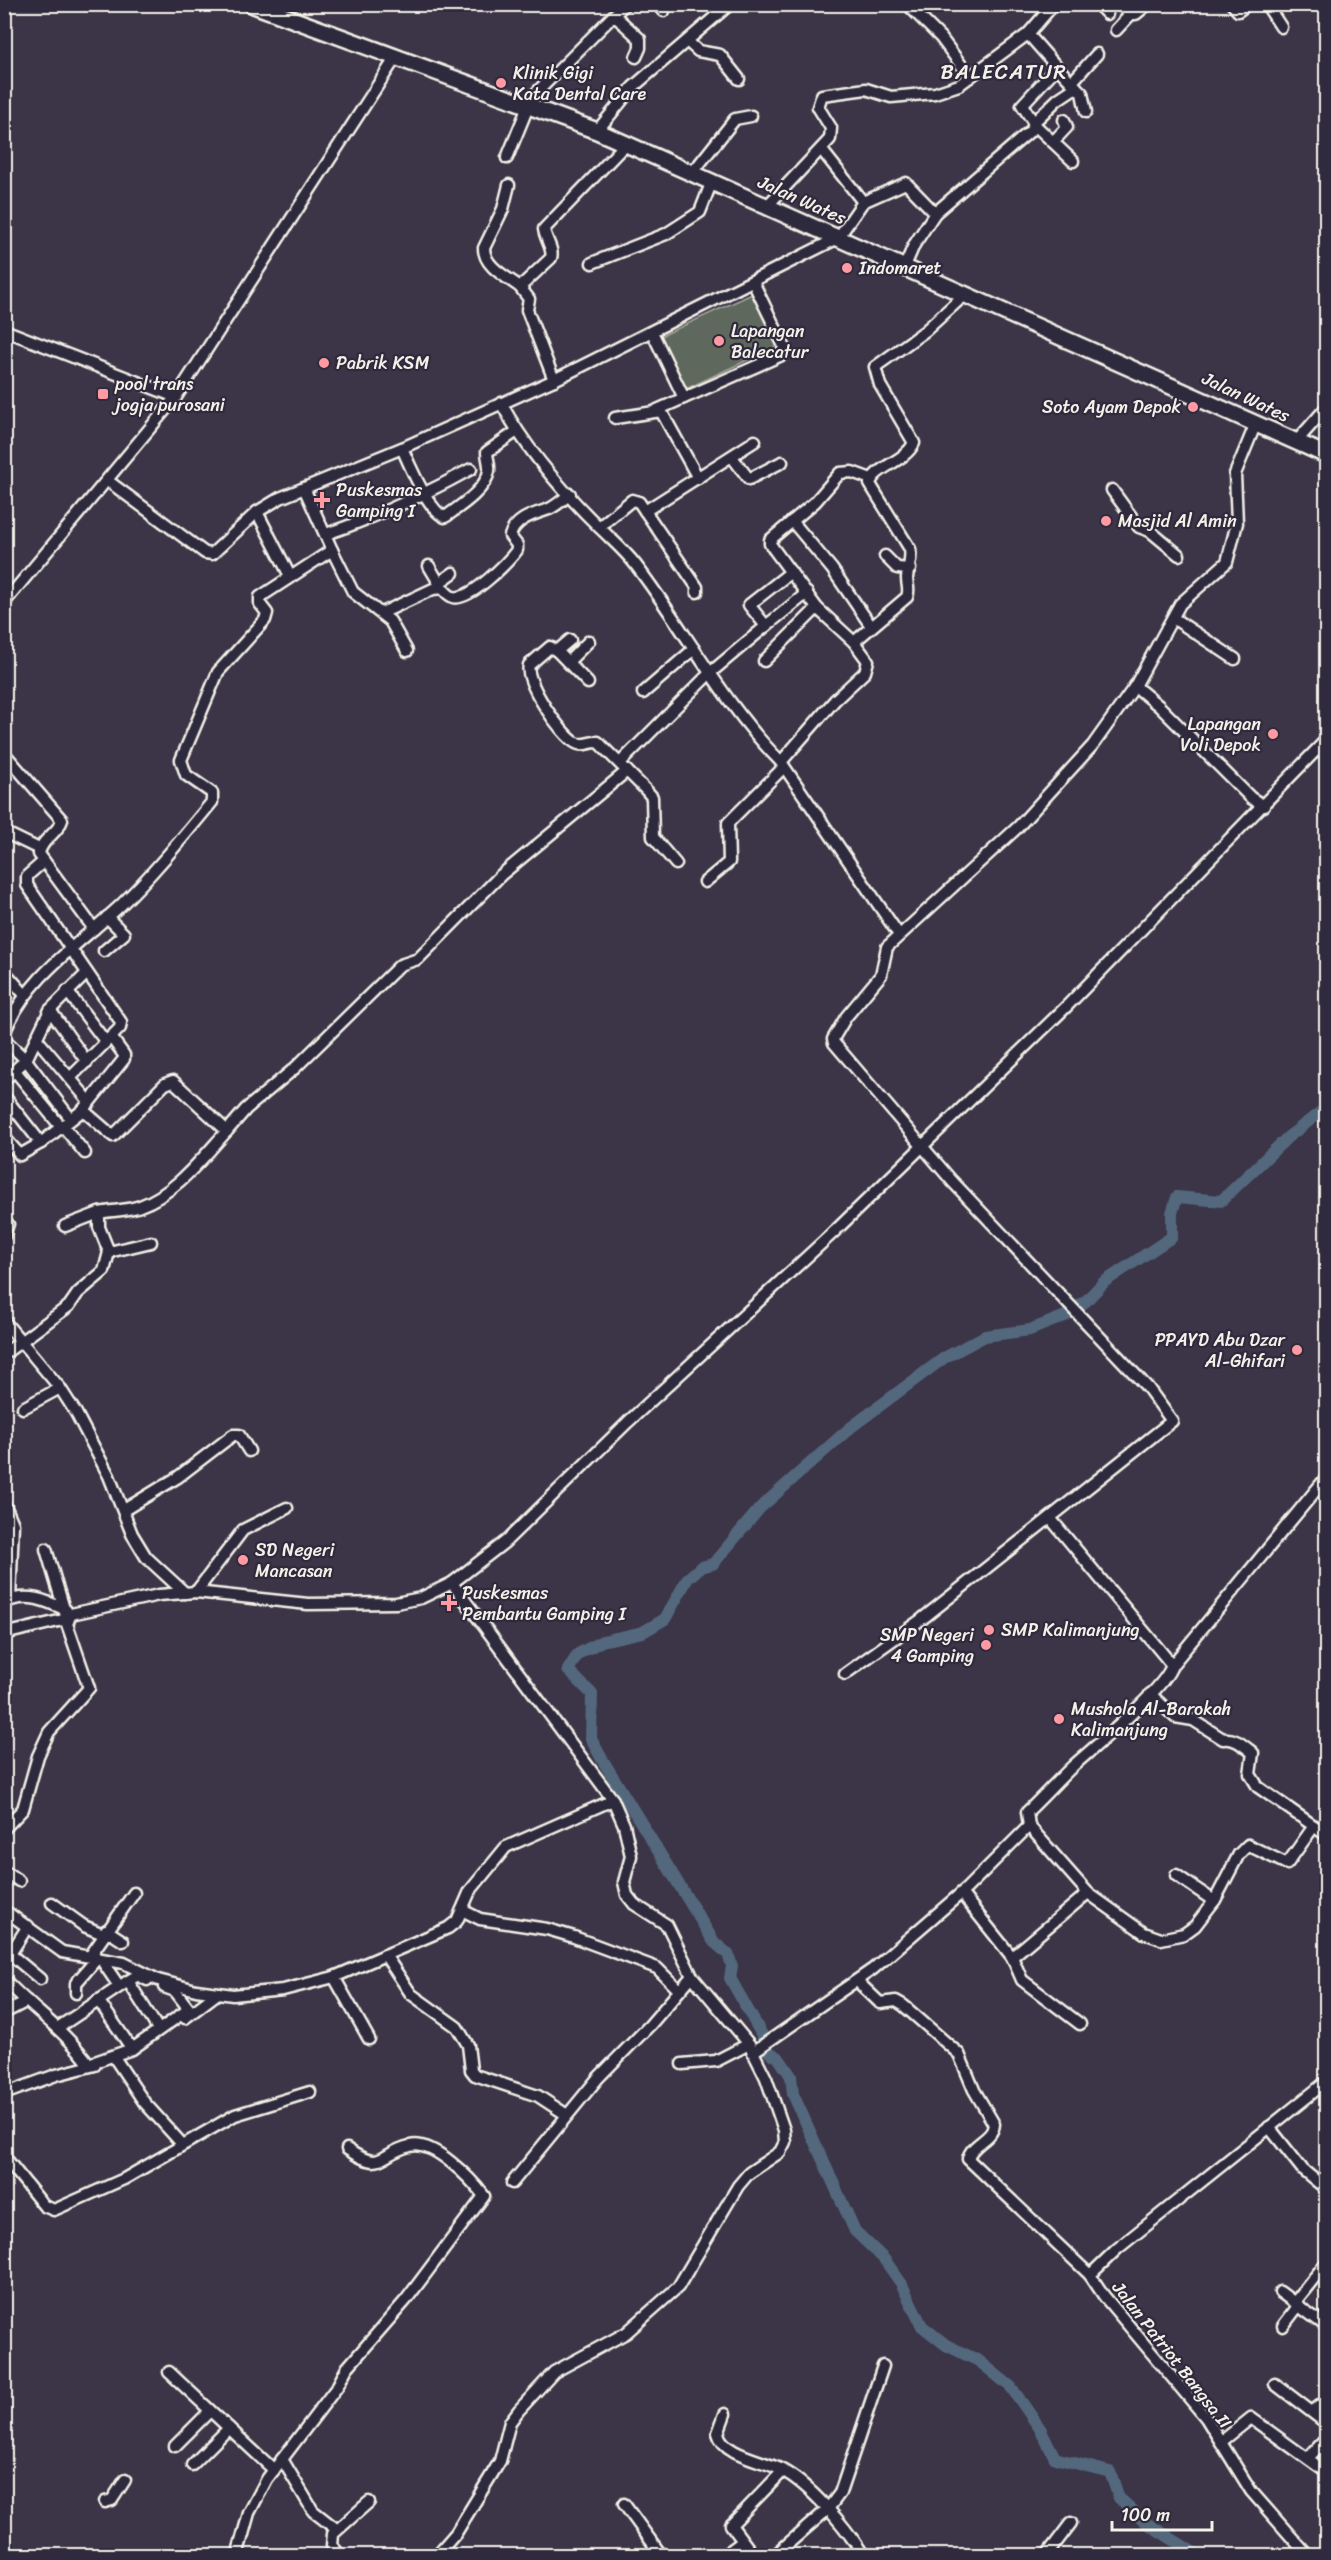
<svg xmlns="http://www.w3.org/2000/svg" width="1331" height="2560" font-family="Sriracha,sans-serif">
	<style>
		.green { fill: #5f685b; stroke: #aaaca2; stroke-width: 1.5 }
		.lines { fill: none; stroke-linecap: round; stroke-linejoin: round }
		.river { stroke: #52677d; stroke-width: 12 }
		.minor-casing { stroke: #f4f1e8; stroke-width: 15 }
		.highway-casing { stroke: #f4f1e8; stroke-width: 20 }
		.minor { stroke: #2f2a3d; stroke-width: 10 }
		.highway { stroke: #2f2a3d; stroke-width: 15 }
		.poi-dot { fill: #ff9aa2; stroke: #2f2a3d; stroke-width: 2 }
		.labels { text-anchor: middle; stroke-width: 4.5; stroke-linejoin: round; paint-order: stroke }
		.poi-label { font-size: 18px; fill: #f4f1e8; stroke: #2f2a3d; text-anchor: start }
		.street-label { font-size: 18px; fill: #f4f1e8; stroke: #2f2a3d }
		.quarter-label { font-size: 21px; letter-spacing: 1.5px; fill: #f4f1e8; stroke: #2f2a3d }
	</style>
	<rect width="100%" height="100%" fill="#3c3447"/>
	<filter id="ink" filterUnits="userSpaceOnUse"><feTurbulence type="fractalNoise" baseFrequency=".0167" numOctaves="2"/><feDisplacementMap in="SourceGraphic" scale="12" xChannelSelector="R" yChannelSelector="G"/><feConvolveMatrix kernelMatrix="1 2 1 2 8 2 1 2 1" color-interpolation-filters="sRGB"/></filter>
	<g filter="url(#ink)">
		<polygon class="green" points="752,294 777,346 686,389 661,336"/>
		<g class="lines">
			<polyline class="river" points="1199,2556 1148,2524 1119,2498 1110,2472 1055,2458 1041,2430 1011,2387 979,2361 946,2345 922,2326 901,2283 884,2259 855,2231 793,2094 791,2076 778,2057 769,2052 762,2035 730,1978 732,1966 728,1954 714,1942 602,1759 591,1739 592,1694 568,1670 578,1654 602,1641 643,1632 665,1619 688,1578 701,1567 713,1564 760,1508 850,1428 944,1358 985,1336 1030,1330 1065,1316 1086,1301 1104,1282 1172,1237 1172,1213 1177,1197 1221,1201 1288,1137 1326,1108"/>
			<g class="minor-casing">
				<g id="minor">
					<polyline points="657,4 664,11"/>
					<polyline points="907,4 941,38 970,77"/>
					<polyline points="1097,4 1107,14"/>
					<polyline points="1120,4 1131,14 1136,14 1148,4"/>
					<polyline points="1232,4 1238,11 1248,4"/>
					<polyline points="1266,4 1281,27"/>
					<polyline points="615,16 640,39 640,48 636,57"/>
					<polyline points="1116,30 1131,14"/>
					<polyline points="1028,34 1057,67 1022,105 1036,126 1073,161"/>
					<polyline points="688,42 698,51 720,55 739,79"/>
					<polyline points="1072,82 1097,54"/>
					<polyline points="1076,87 1082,93 1086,112"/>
					<polyline points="1033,123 1058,99 1076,87 1057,67"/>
					<polyline points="597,131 633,87 730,4"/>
					<polyline points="1053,142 1067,127 1064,120"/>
					<polyline points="507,158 532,97 625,4"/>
					<polyline points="693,172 735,119 751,116"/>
					<path d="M509 185 503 209 484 248C484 267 507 277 520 287"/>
					<polyline points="863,202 906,183 935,213"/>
					<polyline points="767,206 830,139 831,128 818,107 822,95 866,89 891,97 935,93 959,85 1028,34 1054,4"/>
					<polyline points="592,263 666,234 700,212 712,181"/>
					<polyline points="905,266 914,245 935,213 1036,126"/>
					<polyline points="4,330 176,397"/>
					<polyline points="652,332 684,398 782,355 784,346 753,282"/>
					<path d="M554 380 527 310 529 299 520 287 551 258C554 249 545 239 544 229L619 151 624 142"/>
					<path d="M501 403C526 449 562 491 600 528 612 540 624 550 635 564 685 629 723 704 781 762L899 935"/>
					<polyline points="657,410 684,398"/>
					<polyline points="615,418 661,411 698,478"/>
					<polyline points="1296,442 1326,408"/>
					<path d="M402 448C409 464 429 512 445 517 459 507 486 490 489 471 490 465 487 458 487 452L517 431"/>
					<polyline points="732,457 749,479 782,462"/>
					<polyline points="108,481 205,553 212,554 257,512 280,498 402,448 554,380 838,238 863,202 821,149"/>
					<polyline points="1112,490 1139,527 1150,531 1179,555"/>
					<polyline points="645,511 697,587 697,592"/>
					<polyline points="257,512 290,576"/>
					<polyline points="792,521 832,569 871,626"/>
					<polyline points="599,527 632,500 639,502 645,511 755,441"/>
					<path d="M326 534C377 517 424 495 471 469"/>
					<polyline points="332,550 353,592 390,621 407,651"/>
					<polyline points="885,556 897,568 910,569"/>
					<polyline points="429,566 442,588"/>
					<polyline points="439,583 453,573"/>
					<polyline points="4,603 176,397 396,57"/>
					<path d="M382 613 433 589 442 588C445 591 449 596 453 597 469 602 508 562 517 550V545L510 536C515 518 535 514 549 509 556 506 564 499 570 494"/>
					<polyline points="1173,618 1235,659"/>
					<polyline points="766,626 807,593"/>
					<path d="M570 640 557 651 550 647 529 665C524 681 561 735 576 743 583 747 591 741 598 742L646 790 652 797 653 837 676 864"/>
					<polyline points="854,642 817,608 770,544 770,540 815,502 840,473 852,472 871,479"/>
					<polyline points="557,651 588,683"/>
					<polyline points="764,661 817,608"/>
					<polyline points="568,662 589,641"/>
					<polyline points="1135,686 1159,706 1251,798 1264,806"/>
					<polyline points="643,693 694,649"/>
					<path d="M4 753 62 820C58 834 41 839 39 854L94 929"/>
					<polyline points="621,762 710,673 766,626 749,605 791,572"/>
					<path d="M781 762 835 700 865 672 868 661 854 642 907 597C910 590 907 586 907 578 908 567 912 560 910 549L870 484C874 467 905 462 914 443L880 385 875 367 925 331 959 300 963 293"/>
					<polyline points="4,832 39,849"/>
					<polyline points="44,861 27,876 27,885 121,1022 120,1028 70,1078"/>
					<polyline points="705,882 729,862 728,823 784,767"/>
					<polyline points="104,951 124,934 107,917"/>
					<polyline points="4,971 25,995"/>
					<polyline points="67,991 105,1041"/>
					<polyline points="50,1010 87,1062"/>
					<path d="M4 1033C28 976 78 945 121 905 154 873 183 837 212 802V793L186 775 181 760 218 672 265 620 267 613 260 604V597L332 550 304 488"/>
					<polyline points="36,1038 89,1101"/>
					<polyline points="4,1039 26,1060 71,1119"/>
					<polyline points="16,1072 61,1127"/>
					<polyline points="4,1080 26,1060 50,1010 87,973"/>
					<polyline points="4,1096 41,1143"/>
					<polyline points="83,1110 113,1136 165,1084 173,1081 227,1131 246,1109 295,1068 400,965 418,959 501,875 627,771"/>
					<polyline points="63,1126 85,1153"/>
					<polyline points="4,1137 20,1155 41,1143 83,1110 124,1059 124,1055 111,1037"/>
					<polyline points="65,1226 99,1213"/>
					<polyline points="4,1236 8,1224"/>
					<polyline points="109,1252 151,1242"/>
					<polyline points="4,1321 60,1388 76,1413 109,1476 132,1534 146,1557 185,1593"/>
					<path d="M4 1354 69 1306 78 1293 104 1271 109 1252 99 1227V1213C112 1210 127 1211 140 1206 175 1194 203 1157 227 1131"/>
					<polyline points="23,1408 60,1388"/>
					<path d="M1326 1478 1172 1665C1165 1689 1094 1747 1073 1766 1057 1781 1043 1797 1027 1812L1029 1826 1088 1893 1144 1933 1161 1939 1184 1934 1195 1926 1215 1900 1239 1854 1248 1845 1287 1864 1314 1826 1326 1835"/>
					<polyline points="4,1503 13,1524 10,1600"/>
					<polyline points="124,1510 178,1477 233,1435 239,1435 249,1451"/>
					<polyline points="1050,1518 1172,1665"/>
					<polyline points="196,1592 243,1530 287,1508"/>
					<path d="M6 1602C27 1592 47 1601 66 1610"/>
					<polyline points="4,1634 67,1619 46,1549"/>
					<polyline points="845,1674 922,1619 1172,1421 1148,1388 952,1181 834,1043 833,1039 846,1017 881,975 887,947 1018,827 1093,745 1135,686 1180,604 1227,562 1237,523 1235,474 1256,423"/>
					<path d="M1150 1694 1175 1717 1193 1720 1223 1739C1235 1737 1244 1746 1253 1753L1250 1774 1258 1787 1314 1826"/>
					<polyline points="4,1829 23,1809 38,1756 49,1732 89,1688 67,1624 71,1614 159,1595 196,1592 308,1604 396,1603 421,1598 452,1583 505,1542 628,1422 836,1230 1066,1007 1326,740"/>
					<polyline points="4,1871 19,1881"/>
					<polyline points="1176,1875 1214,1901"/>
					<polyline points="961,1893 1012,1957 1022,1980 1080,2024"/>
					<polyline points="52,1903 84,1926 103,1934"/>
					<polyline points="4,1910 62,1952 124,1963 158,1980 196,1990 233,1995 283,1990 334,1977 448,1928 457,1921 470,1891 506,1847 613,1800"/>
					<polyline points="462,1910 480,1919 547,1929 574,1937 657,1968 679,1990"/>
					<polyline points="28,1926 10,1954 40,1979"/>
					<polyline points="106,1930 123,1941"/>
					<polyline points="385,1955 411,1994 457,2027 468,2045 471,2070 475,2075 538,2096 567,2115"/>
					<polyline points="90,1956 134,1893"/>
					<polyline points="1012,1957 1088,1893"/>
					<polyline points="104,1964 119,1986"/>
					<polyline points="334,1977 369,2039"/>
					<path d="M4 1979C33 2010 65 2030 89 2064L132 2049 189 2009 175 1991 164 1987"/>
					<polyline points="128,1981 158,2029"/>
					<path d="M857 1981 880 2003 896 2001 903 2005 959 2054 974 2090 994 2124C993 2140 971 2143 968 2159L1090 2275"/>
					<polyline points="76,1993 76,1983 94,1962 95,1956"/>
					<polyline points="98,2000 132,2049"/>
					<polyline points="4,2013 27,2001"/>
					<polyline points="185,2018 218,1993"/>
					<polyline points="59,2027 128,1981 138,1975 147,1980"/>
					<polyline points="753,2052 873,1969 966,1889 1029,1826"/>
					<polyline points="116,2060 144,2102 182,2144"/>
					<polyline points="682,2064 716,2061 749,2044"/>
					<polyline points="4,2094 56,2075 95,2065"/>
					<polyline points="1269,2127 1303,2170 1326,2189"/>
					<polyline points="4,2156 44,2206 54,2210 124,2179 235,2115 310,2092"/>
					<polyline points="512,2183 598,2078 650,2025 692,1976"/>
					<polyline points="1280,2292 1326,2326"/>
					<polyline points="1295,2302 1326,2263"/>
					<polyline points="1283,2326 1299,2305"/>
					<polyline points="169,2372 274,2470"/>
					<polyline points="1275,2384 1326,2423"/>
					<polyline points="1313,2411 1326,2401"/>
					<path d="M725 2414 718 2433C723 2455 762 2460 780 2469 810 2484 846 2527 864 2556"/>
					<polyline points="1221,2442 1251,2418 1326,2472"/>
					<polyline points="175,2446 210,2411"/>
					<polyline points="1308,2458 1326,2439"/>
					<polyline points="282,2459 313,2511 336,2529"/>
					<polyline points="192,2465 229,2428"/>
					<polyline points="105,2502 112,2500 125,2480"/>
					<polyline points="624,2504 662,2556"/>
					<path d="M237 2556 249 2513 267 2479 337 2387 347 2368 406 2300 484 2196C471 2179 434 2140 410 2146 379 2153 383 2174 347 2149"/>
					<polyline points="341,2556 332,2546 333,2534 369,2502"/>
					<polyline points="436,2556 456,2533 500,2461 510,2422 519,2410 554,2372 626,2333 678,2287 738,2186 749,2173 780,2152 785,2142 784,2130 766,2078 749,2044 692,1976 667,1925 634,1904 627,1895 624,1882 631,1856 624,1825 613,1800 452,1583"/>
					<polyline points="723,2556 742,2542"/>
					<polyline points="754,2556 731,2525 783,2471"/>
					<polyline points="774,2556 828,2509 840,2493 883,2366"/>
					<polyline points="1046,2556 1071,2523"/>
					<polyline points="1308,2556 1251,2491 1206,2418 1104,2296 1090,2275 1117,2249 1326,2082"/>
				</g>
			</g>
			<g class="highway-casing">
				<polyline id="highway" points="251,4 597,131 1326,455"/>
			</g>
			<use href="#minor" class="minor"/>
			<use href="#highway" class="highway"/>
		</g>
	</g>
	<g class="poi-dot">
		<circle cx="501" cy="83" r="6"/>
		<circle cx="847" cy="268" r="6"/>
		<circle cx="719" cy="341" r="6"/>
		<circle cx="324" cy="363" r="6"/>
		<rect x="97" y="388" width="12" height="12" rx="3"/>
		<circle cx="1193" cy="407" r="6"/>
		<path d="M319 491h6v6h6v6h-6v6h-6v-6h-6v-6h6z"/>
		<circle cx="1106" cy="521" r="6"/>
		<circle cx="1273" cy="734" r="6"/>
		<circle cx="1297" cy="1350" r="6"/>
		<circle cx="243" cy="1560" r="6"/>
		<path d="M446 1594h6v6h6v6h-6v6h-6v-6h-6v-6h6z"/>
		<circle cx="989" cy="1630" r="6"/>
		<circle cx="986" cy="1645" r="6"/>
		<circle cx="1059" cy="1719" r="6"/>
	</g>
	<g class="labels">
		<g class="poi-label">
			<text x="513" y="79">Klinik Gigi<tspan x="513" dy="21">Kata Dental Care</tspan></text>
			<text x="859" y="274">Indomaret</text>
			<text x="731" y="337">Lapangan<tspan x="731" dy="21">Balecatur</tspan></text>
			<text x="336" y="369">Pabrik KSM</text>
			<text x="115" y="390">pool trans<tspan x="115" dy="21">jogja purosani</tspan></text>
			<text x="1181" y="413" text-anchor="end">Soto Ayam Depok</text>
			<text x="336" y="496">Puskesmas<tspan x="336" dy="21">Gamping I</tspan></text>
			<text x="1118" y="527">Masjid Al Amin</text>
			<text x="1261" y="730" text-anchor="end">Lapangan<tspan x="1261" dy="21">Voli Depok</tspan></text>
			<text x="1285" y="1346" text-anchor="end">PPAYD Abu Dzar<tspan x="1285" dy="21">Al-Ghifari</tspan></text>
			<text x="255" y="1556">SD Negeri<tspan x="255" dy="21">Mancasan</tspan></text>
			<text x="462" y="1599">Puskesmas<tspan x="462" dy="21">Pembantu Gamping I</tspan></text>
			<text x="1001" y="1636">SMP Kalimanjung</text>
			<text x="974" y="1641" text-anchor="end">SMP Negeri<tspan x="974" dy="21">4 Gamping</tspan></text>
			<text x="1071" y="1715">Mushola Al-Barokah<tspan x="1071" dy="21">Kalimanjung</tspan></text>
		</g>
		<g class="street-label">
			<text transform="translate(802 200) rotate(24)" y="6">Jalan Wates</text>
			<text transform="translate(1246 397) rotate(25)" y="6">Jalan Wates</text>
			<text transform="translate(1172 2355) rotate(52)" y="6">Jalan Patriot Bangsa II</text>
		</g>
		<g class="quarter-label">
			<text x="1004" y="79">BALECATUR</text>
		</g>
	</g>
	<rect width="1331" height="2560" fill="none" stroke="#2f2a3d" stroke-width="24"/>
	<rect x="12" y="12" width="1307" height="2536" fill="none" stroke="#f4f1e8" stroke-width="2" filter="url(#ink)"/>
	<path d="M1112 2521v9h100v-9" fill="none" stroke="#f4f1e8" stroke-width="3"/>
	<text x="1121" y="2521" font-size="18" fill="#f4f1e8" stroke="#2f2a3d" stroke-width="4.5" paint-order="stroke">100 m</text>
</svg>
